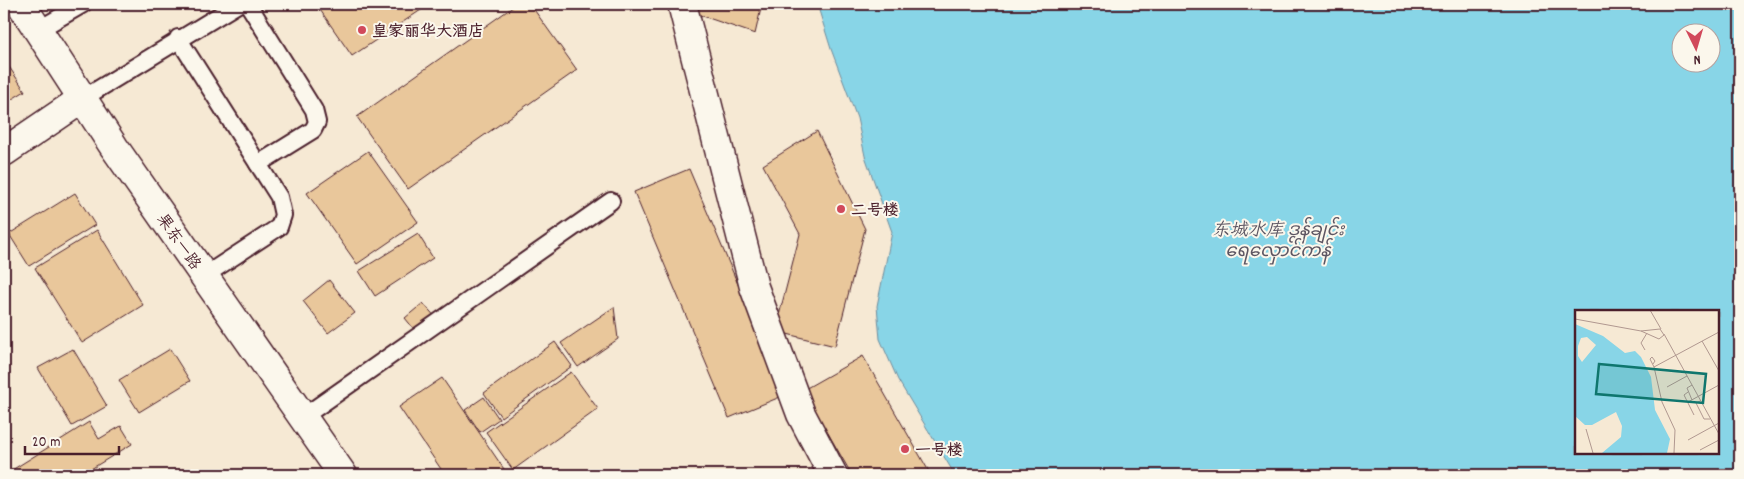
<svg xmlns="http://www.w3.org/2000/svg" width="1744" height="479" font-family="Dekko,'LXGW WenKai TC','Noto Sans Myanmar',sans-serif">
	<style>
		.water { fill: #88d5e7; stroke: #6f8c9c; fill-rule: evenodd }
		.building { fill: #e9c79b; stroke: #4a1f2b }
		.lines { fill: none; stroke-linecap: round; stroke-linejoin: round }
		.lane-casing { stroke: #4a1f2b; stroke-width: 20 }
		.street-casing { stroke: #4a1f2b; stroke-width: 31 }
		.secondary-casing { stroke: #4a1f2b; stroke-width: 31 }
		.lane { stroke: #fbf7ec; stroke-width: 16 }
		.street { stroke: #fbf7ec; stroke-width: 28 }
		.secondary { stroke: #fbf7ec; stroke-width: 28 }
		.poi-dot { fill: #d1495b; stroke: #fbf7ec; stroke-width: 2 }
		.labels { text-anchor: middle; stroke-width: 4; stroke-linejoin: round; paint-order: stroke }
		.poi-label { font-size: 16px; font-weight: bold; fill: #4a1f2b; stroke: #fbf7ec; text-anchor: start }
		.street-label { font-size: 16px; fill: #4a1f2b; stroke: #fbf7ec }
		.water-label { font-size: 18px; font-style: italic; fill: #5d5663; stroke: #fbf7ec }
		.inset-road { fill: none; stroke: #b19890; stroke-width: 1 }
		.view { fill: #0f766e; fill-opacity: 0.15; stroke: #0f766e; stroke-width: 2.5 }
		.inset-edge { fill: none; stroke: #4a1f2b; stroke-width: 2.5 }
	</style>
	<rect width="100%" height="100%" fill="#f6e9d4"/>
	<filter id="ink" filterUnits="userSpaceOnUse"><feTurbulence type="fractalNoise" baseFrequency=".02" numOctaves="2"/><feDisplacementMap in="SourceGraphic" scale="10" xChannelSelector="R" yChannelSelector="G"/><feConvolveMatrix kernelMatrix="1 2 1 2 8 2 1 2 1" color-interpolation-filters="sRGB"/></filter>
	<g filter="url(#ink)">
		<path class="water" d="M817 4H1740V475H955L898 380 880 339 877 306 892 232 865 156 857 118 831 49ZM1682 32H1712V62H1682ZM1576 312H1718V453H1576Z"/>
		<g class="building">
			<polygon points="316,4 430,4 352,56"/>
			<polygon points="517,4 530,4 577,70 408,189 357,117"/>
			<polygon points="690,4 762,4 755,34 688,11"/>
			<polygon points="4,59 25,91 4,104"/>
			<polygon points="817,131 865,229 835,346 775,331 800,234 763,165"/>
			<polygon points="368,151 418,222 357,264 307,193"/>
			<polygon points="689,169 785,395 729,418 634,192"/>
			<polygon points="75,193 95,225 29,266 9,234"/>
			<polygon points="97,230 143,305 82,343 35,268"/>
			<polygon points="418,234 433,258 375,296 359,271"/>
			<polygon points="329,280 355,313 328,333 303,301"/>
			<polygon points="423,303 437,319 418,334 405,318"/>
			<polygon points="614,307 618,339 578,367 561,343"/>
			<polygon points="555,342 572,366 501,417 484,393"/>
			<polygon points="73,349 107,406 72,426 38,368"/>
			<polygon points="170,349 190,381 139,412 119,380"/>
			<polygon points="863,356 931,475 852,475 803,390"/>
			<polygon points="571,372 598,409 513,470 486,432"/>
			<polygon points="442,378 508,475 445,475 399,407"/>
			<polygon points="484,397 499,419 480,432 465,410"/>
			<polygon points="89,422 99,439 121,426 132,444 81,475 4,475"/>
		</g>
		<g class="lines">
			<g class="lane-casing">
				<g id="lane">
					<polyline points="248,4 314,110 317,122 313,130 258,164"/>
					<polyline points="38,30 83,4"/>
					<polyline points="178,38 279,197 283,215 279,227 204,276"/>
					<polyline points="82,99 238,4"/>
					<polyline points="303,417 611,201"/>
				</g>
			</g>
			<g class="street-casing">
				<polyline id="street" points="4,152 82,99"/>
			</g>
			<g class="secondary-casing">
				<g id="secondary">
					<polyline points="21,4 114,147 343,475"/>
					<polyline points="682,4 754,287 801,414 833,475"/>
				</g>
			</g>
			<use href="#lane" class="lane"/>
			<use href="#street" class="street"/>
			<use href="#secondary" class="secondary"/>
		</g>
	</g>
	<g class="poi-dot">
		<circle cx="362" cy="30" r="5"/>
		<circle cx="841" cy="209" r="5"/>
		<circle cx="905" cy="449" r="5"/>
	</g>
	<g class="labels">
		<g class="poi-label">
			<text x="372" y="36">皇家丽华大酒店</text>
			<text x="851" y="215">二号楼</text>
			<text x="915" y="455">一号楼</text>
		</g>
		<g class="street-label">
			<text transform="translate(180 241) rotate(55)" y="6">果东一路</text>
		</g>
		<g class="water-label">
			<text x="1278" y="235">东城水库 ဒွန်ချင်း<tspan x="1278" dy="21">ရေလှောင်ကန်</tspan></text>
		</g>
	</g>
	<g transform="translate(1575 310)">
		<rect width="144" height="144" fill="#f6e9d4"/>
		<path d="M0 14 28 26 50 43 60 41 66 47 76 67 80 100 95 129 92 143H27L46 127 47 116 41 102 17 115H10L0 106ZM12 27 21 35 7 52 3 46V36L6 28Z" fill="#88d5e7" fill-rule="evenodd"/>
		<path class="inset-road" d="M75 0 86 19M0 9 66 21 85 19 89 25 84 29 66 21M89 24 144 124M127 31 144 61M70 40 66 33 72 23M78 54 80 51 77 47 75 49 79 57M117 75 112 78 117 90M92 77 112 66M113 82 109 85 119 105M125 91 121 93 129 109H135M113 92 144 75M11 119 18 143M113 130 144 113M125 140 144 130M99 143 100 120 87 92 79 57 144 22"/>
		<path class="view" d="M24 54 131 64 128 93 21 84Z"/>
		<rect width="144" height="144" class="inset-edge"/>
	</g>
	<rect width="1744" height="479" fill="none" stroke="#fbf7ec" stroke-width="20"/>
	<rect x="10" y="10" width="1724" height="459" fill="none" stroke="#4a1f2b" stroke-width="2" filter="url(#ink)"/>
	<g transform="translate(1696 48) rotate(175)"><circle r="24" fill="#fbf7ec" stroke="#b4a19f"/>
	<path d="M0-4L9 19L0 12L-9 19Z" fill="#d1495b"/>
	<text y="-8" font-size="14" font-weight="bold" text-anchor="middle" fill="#4a1f2b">N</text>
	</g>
	<path d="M25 446v8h94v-8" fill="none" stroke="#4a1f2b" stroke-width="2.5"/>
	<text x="32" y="446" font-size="15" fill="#4a1f2b" stroke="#fbf7ec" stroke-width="4" paint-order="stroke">20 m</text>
</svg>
